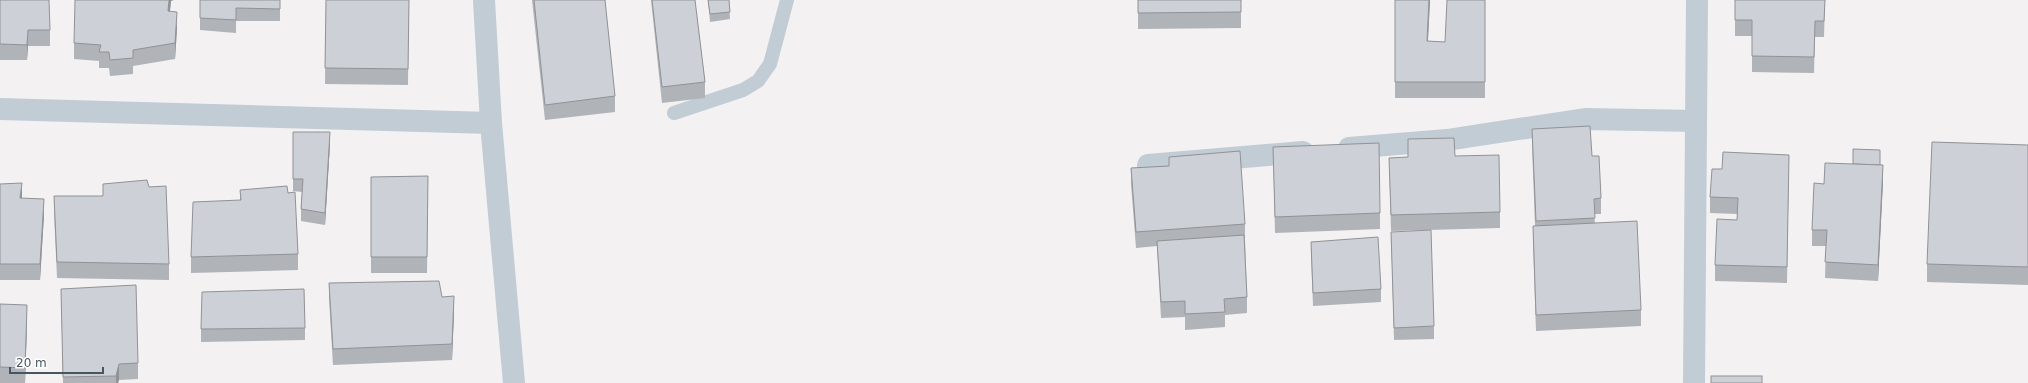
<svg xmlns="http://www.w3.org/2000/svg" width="2028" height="383" font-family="'DejaVu Sans',sans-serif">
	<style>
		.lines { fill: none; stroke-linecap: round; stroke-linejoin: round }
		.lane { stroke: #c1ccd4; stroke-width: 14 }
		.street { stroke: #c1ccd4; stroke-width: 22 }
		.wall { fill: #b0b3b8 }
		.shaded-wall { fill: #909296 }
		.building { fill: #cdd0d6; stroke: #909296 }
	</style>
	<rect width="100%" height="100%" fill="#f3f1f1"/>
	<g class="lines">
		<polyline class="lane" points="674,113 743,90 758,81 770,64 787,0"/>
		<g class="street">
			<polyline points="484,0 491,123 514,383"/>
			<polyline points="0,109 491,123"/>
			<polyline points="1349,148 1447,140 1585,119 1696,121"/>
			<polyline points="1148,165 1303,152"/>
			<polyline points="1694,383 1697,0"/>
		</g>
	</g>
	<g class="wall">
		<polygon points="0,0 50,30 50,46 28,46 27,60 0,60"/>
		<polygon points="200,0 280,0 280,21 236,21 236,33 200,30"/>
		<polygon points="326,0 409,0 408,85 325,84"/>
		<polygon points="532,0 605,0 615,96 615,112 545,120"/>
		<polygon points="651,0 695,0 705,82 705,98 662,103"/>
		<polygon points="708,0 729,0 730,19 710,22"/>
		<polygon points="1138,0 1241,0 1241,28 1138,29"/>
		<polygon points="1395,0 1430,0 1428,41 1445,42 1485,0 1485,98 1395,98"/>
		<polygon points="1735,0 1825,0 1824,37 1815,37 1814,73 1752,72 1752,36 1735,36"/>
		<polygon points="171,1 170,11 177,28 175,59 133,66 133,74 110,76 109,68 99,68 99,61 74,59 74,43"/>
		<polygon points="1532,129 1601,198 1601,214 1594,214 1595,223 1641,310 1641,326 1536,331 1533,242 1533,226 1535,226 1532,145"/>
		<polygon points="293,132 330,144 325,225 301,221 301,209 302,192 293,191"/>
		<polygon points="2028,145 2028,285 1927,282 1927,264"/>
		<polygon points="1273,147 1380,213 1380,229 1275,233"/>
		<polygon points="1789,155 1787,283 1715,281 1715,265 1737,220 1737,214 1710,213 1710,197 1722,169"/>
		<polygon points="1455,156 1500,212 1500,228 1391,231 1389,158"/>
		<polygon points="1169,157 1245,224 1245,240 1247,297 1247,313 1225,315 1225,327 1185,330 1185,317 1161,318 1157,246 1136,248 1131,184 1131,168 1169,166"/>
		<polygon points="1853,164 1880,165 1883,181 1878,281 1825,278 1826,246 1812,246 1812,230 1824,184"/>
		<polygon points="428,176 427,273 371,273 371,177"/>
		<polygon points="0,184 22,198 44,215 40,280 0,280"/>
		<polygon points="103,184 169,264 169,280 57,278 54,212 54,196 103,196"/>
		<polygon points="240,190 298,254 298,270 191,273 191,257 240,200"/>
		<polygon points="1391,232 1434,326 1434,339 1394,340"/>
		<polygon points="1311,242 1381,289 1381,302 1313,306 1311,254"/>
		<polygon points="329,283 442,297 454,312 452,360 333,365 329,299"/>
		<polygon points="61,289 138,363 138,379 119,380 118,383 63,383"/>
		<polygon points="0,304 27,321 25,383 0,383"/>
		<polygon points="305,328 305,340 201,342 201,329"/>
	</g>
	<g class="shaded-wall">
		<polygon points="169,0 174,0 171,1 168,27 168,11"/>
		<polygon points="1429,0 1430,0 1427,57 1427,41"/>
		<polygon points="177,12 177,28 175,59 175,43"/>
		<polygon points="28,30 28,46 27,60 27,45"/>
		<polygon points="330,132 330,144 325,225 325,213"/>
		<polygon points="1883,165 1883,181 1878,281 1878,265"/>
		<polygon points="22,183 22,199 20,198"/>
		<polygon points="44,199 44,215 40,280 40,264"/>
		<polygon points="454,296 454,312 452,360 452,344"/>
		<polygon points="27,305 27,321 25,383 25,368"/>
		<polygon points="119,364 119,380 118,383 116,383 116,376"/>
	</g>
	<g class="building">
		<polygon points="0,0 49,0 50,30 28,30 27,45 0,44"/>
		<polygon points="75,0 169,0 168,11 177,12 175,43 133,50 133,58 110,60 109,52 99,52 101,45 74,43"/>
		<polygon points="200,0 280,0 280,9 236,8 236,20 200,18"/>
		<polygon points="326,0 409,0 408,69 325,68"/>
		<polygon points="534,0 605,0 615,96 545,105"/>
		<polygon points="652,0 695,0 705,82 662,87"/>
		<polygon points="708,0 729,0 730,12 710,14"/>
		<polygon points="1138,0 1241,0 1241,12 1138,13"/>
		<polygon points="1395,0 1429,0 1427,41 1445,42 1447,0 1485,0 1485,82 1395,82"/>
		<polygon points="1735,0 1825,0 1824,21 1815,21 1814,57 1752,56 1752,20 1735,20"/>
		<polygon points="1590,126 1592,156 1599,156 1601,198 1594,199 1595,218 1536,221 1532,129"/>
		<polygon points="293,132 330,132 325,213 301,209 303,179 293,179"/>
		<polygon points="1454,138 1455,156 1499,155 1500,212 1391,215 1389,158 1408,157 1408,139"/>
		<polygon points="1932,142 2028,145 2028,267 1927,264"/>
		<polygon points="1379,143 1380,213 1275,217 1273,147"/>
		<polygon points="1853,149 1880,150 1880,165 1853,164"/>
		<polygon points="1240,151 1245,224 1136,232 1131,168 1169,166 1169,157"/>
		<polygon points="1723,152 1789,155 1787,267 1715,265 1717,219 1737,220 1738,198 1710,197 1712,169 1722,169"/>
		<polygon points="1825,163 1883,165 1878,265 1825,262 1827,230 1812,230 1814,183 1824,184"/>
		<polygon points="428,176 427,257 371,257 371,177"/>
		<polygon points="147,180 149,187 166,186 169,264 57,262 54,196 103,196 103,184"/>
		<polygon points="22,183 20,198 44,199 40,264 0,264 0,184"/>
		<polygon points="287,186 288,193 295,192 298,254 191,257 193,202 241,200 240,190"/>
		<polygon points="1637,221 1641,310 1536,315 1533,226"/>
		<polygon points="1431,230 1434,326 1394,328 1391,232"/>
		<polygon points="1244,235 1247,297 1224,299 1225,312 1185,314 1185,301 1161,302 1157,241"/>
		<polygon points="1378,237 1381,289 1313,293 1311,242"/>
		<polygon points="439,281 442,297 454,296 452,344 333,349 329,283"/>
		<polygon points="136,285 138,363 119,364 116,376 63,377 61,289"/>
		<polygon points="304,289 305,328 201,329 202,292"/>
		<polygon points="0,304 27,305 25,368 0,367"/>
		<rect x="1711" y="376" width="51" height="7"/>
	</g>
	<path d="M10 367v6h93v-6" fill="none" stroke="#475560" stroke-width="2"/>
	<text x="16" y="367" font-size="12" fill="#475560" stroke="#ffffff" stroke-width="3" paint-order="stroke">20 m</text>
</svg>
